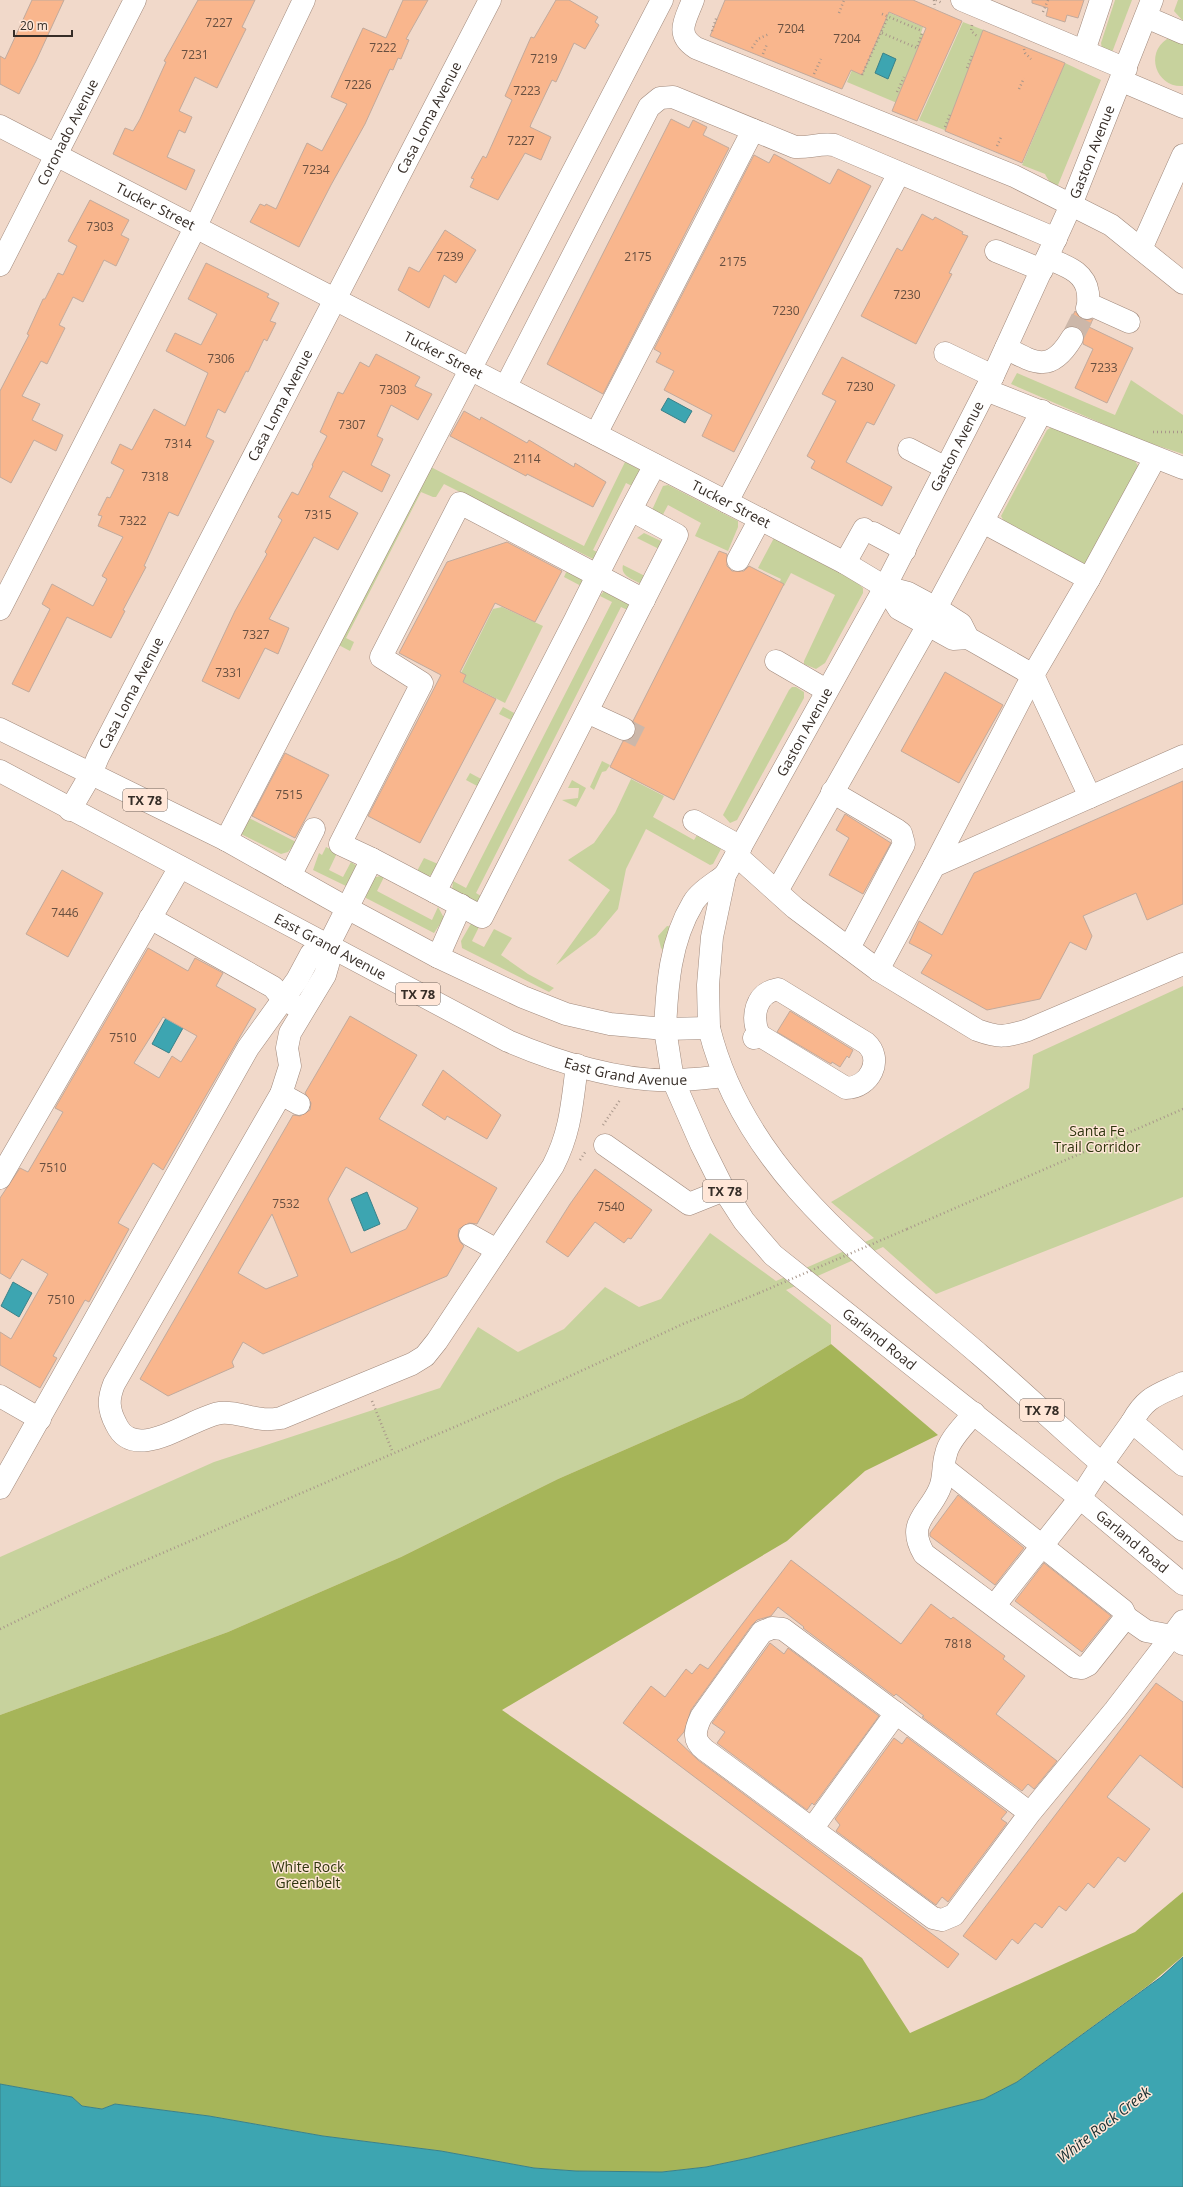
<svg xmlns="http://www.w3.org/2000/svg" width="1183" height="2187" font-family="'Open Sans',sans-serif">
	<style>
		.green { fill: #c7d29d }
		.forest { fill: #a6b559 }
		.water { fill: #3da5b1; stroke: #3b8188 }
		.building { fill: #f9b68d; stroke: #c2aa9c; fill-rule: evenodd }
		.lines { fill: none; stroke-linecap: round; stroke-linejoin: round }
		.minor-tunnel { stroke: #ccb7a9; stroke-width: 22; stroke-dasharray: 22 11; stroke-linecap: butt }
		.minor-casing { stroke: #a0897c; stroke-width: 23 }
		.major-casing { stroke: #a0897c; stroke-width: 23 }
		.path { stroke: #a8968a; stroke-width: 2.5; stroke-dasharray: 1 3; stroke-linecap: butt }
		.minor { stroke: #fff; stroke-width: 22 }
		.major { stroke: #fff; stroke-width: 22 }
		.path-bridge { stroke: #a8968a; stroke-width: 2.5; stroke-dasharray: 1 3; stroke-linecap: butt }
		.labels { text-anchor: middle; stroke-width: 3; stroke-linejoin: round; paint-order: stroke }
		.number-label { font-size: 12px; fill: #674f40 }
		.shield { fill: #ffe6d7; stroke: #72645c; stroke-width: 1 }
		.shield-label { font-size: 13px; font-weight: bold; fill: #362d27 }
		.street-label { font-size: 14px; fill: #362d27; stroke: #ffe6d7 }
		.park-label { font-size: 14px; fill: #2f350e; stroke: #ffe6d7 }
		.water-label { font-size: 15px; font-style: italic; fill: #172e31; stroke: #ffe6d7 }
	</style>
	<rect width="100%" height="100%" fill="#f1d9ca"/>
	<g class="green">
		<polygon points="1115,0 1132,0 1111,55 1102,49 1101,43"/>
		<polygon points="1178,0 1183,0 1183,21 1174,11"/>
		<polygon points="878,8 923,27 921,33 925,35 897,103 847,82"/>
		<polygon points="963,22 986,31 947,131 919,120"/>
		<path d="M1167 39 1183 41V86C1157 88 1144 54 1167 39Z"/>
		<path d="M1065 63 1101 80 1058 185C1051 185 1048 180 1045 174L1022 165Z"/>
		<polygon points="1017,373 1115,415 1131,380 1183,415 1183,454 1140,440 1011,384"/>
		<polygon points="1052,427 1135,461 1139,467 1085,564 1005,523 1001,516 1047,430"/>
		<polygon points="625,462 642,471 638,489 626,483 593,550 605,556 599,562 444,484 436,497 433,497 421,492 346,638 354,642 350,651 335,643 427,465 584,546"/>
		<polygon points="668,485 738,521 738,527 728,551 695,536 701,523 668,505 660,520 652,510 663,486"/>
		<polygon points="644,533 663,542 665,552 637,538"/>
		<polygon points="774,538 855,581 863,588 863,593 825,663 816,669 804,664 804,661 835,595 791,573 784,586 779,584 781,579 758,568"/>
		<path d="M623 565 651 579 641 584C633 579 620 576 623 565Z"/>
		<polygon points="568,568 583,575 583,587 564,577"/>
		<polygon points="605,590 629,598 634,613 621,607 476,893 488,900 479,905 452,891 453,881 466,888 612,602 600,596"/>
		<polygon points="502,607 543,626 505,703 458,679 493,609"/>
		<polygon points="792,687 796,687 804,692 804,698 737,820 730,823 723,815 789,690"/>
		<polygon points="503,707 516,714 513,721 499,714"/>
		<polygon points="602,761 610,765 606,771 602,772 594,790 590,787"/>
		<polygon points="470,773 483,780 479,787 466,780"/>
		<polygon points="631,779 664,796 653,817 694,840 699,832 720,846 721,849 713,864 710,865 646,829 626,869 618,909 596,935 556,965 610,890 568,860 594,843 615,813"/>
		<polygon points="572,780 586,788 576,807 562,800 578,798 579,788 568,788"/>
		<polygon points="249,818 296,842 288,852 281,854 241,834"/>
		<polygon points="326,847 337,853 329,870 343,877 351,862 357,866 346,886 313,870 319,853 322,855"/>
		<path d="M424 858 438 864C430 878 431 878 416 873Z"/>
		<polygon points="380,876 384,877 377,891 432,920 438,907 444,918 434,933 366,898 365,895 373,878"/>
		<polygon points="473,920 481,923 472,941 484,947 494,929 512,938 501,955 528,974 554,988 549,992 462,948 461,941"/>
		<polygon points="667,926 673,927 664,951 661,948 658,936"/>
		<polygon points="1183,986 1183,1197 936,1294 883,1247 786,1290 831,1325 831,1344 743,1398 558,1479 401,1557 228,1632 0,1715 0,1557 214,1462 440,1388 478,1327 518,1352 564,1329 605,1287 639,1307 661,1299 710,1233 776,1281 874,1238 831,1202 1029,1088 1033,1055"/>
	</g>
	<polygon class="forest" points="831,1344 938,1435 865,1471 787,1541 502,1710 862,1958 910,2033 1135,1932 1183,1892 1183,1956 1149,1985 1017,2082 984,2099 749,2158 706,2167 662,2172 576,2171 534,2168 441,2151 323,2136 209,2116 115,2104 102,2109 82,2106 72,2097 0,2084 0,1715 228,1632 401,1557 558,1479 743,1398"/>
	<g class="water">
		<polygon points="883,53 896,59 888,79 875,73"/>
		<polygon points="668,398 692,411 685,423 661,410"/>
		<polygon points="166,1018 183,1028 169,1053 152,1044"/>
		<polygon points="367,1192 380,1224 364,1231 351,1199"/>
		<polygon points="13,1282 32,1293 19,1317 1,1306"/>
		<polygon points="1183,1957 1183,2187 0,2187 0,2084 72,2097 82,2106 102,2109 115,2104 209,2116 323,2136 441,2151 534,2168 576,2171 662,2172 706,2167 749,2158 984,2099 1017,2082 1161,1977"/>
	</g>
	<g class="building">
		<polygon points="32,0 64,0 36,61 19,94 0,84 0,56 5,59"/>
		<polygon points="198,0 255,0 242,27 246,29 217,88 195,77 179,111 192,117 185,133 179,130 167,157 195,170 186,190 113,154 125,128 133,131 140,119 166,62 164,61"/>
		<polygon points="403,0 428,0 406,39 409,40 401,59 398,58 393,70 390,69 365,124 331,185 299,247 250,222 260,204 265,206 266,204 276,209 307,143 322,151 347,104 331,97 363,28 386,38"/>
		<polygon points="556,0 569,0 598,17 595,22 599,25 585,49 574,43 556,82 552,80 531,124 530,127 551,137 541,160 525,153 498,200 470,187 474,179 471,178 483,156 486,158 512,100 505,96 519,64 531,37 534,38"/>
		<polygon points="725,0 913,0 962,21 917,121 892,111 926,28 889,12 862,75 851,70 842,89 710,36"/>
		<polygon points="1032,0 1084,0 1078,18 1067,15 1065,22 1046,16 1048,8 1032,3"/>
		<polygon points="983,30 1065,63 1022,163 945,131"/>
		<polygon points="671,119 689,128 693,120 707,127 703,135 729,148 603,394 547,364"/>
		<polygon points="774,154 830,184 838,169 871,186 734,452 702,436 712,415 664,390 674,371 656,362 661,353 654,349 754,155 769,163"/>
		<polygon points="90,200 129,220 121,235 129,239 116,266 104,260 83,302 73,297 59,325 65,328 47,364 41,361 22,396 40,404 32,420 63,435 56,451 34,440 11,483 0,477 0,391 29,335 27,334 43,299 45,299 58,273 63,275 77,246 68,241"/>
		<polygon points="922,214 933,220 935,217 963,232 962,234 968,236 949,273 952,274 916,344 861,316 897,248 902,251"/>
		<polygon points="445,230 476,250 456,283 444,275 429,308 398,290 409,267 419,272"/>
		<polygon points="206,263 269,294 267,297 279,303 270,321 276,323 267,341 264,339 248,372 246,371 225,413 218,409 206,437 214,441 178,516 169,512 144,566 146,567 123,610 125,611 111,638 67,617 29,692 12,684 50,609 42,604 52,584 93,606 107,579 102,576 123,537 98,526 102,516 98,515 107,497 110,498 124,470 111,463 120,444 132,450 154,409 185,426 208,373 166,351 175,333 201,345 217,314 188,299"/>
		<polygon points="1075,311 1083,320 1093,319 1089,327 1133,348 1107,403 1075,388 1093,349 1083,344 1083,333 1079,328 1068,326"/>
		<polygon points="376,354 420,377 415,386 432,394 418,420 391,405 377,436 383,439 371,465 390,475 382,492 343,471 329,497 358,513 338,550 314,537 269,619 289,628 278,654 265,648 239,699 202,681 235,611 267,554 265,552 282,520 278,517 292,492 298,495 313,466 312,465 327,436 320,432 338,392 343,394 360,362 369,367"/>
		<polygon points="842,357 895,385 874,425 867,422 846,462 892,487 882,506 811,468 815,461 807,456 836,401 822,394"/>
		<polygon points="464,411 480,420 481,417 527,443 529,440 574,467 575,463 606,482 593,507 527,474 526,476 450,436"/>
		<polygon points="507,542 562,571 535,622 495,603 460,672 466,675 463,682 496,699 420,843 368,816 441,675 399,653 447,562"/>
		<polygon points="719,551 727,554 727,566 732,571 744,571 749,566 784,584 674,800 610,767 623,741 631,739 635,735 636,727 633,721"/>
		<polygon points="945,672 1003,705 959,783 901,751"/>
		<polygon points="285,753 329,775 295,838 252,816"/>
		<polygon points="1183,781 1183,904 1147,920 1136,893 1083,916 1092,936 1086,950 1070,942 1040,999 987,1010 921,973 932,955 909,943 919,921 942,935 974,873"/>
		<polygon points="845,814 891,843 863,894 829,875 849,838 836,830"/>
		<polygon points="62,870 103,893 68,957 26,934"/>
		<path d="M148 948 188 971 195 958 223 973 216 986 256 1009 163 1170 153 1163 118 1223 129 1229 89 1302 85 1300 53 1356 57 1358 40 1388 0 1365V1332L11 1339 48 1274 22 1259 10 1279 0 1273V1198L20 1168 28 1172 63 1112 55 1108ZM163 1017 197 1036 181 1062 172 1056 159 1078 134 1063Z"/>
		<polygon points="790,1011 853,1050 849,1058 847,1056 840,1067 832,1062 831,1064 777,1032"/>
		<path d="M350 1016 417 1055 379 1119 497 1188 477 1224 469 1223 459 1229 458 1236 460 1242 464 1246 447 1276 263 1354 243 1342 232 1362 234 1367 168 1396 140 1379 293 1115 300 1116 310 1110 311 1103 305 1093ZM346 1167 418 1208 406 1229 351 1253 328 1199ZM272 1214 298 1276 266 1289 238 1273Z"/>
		<polygon points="443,1070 501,1115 487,1139 447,1116 445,1120 422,1105"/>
		<polygon points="595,1169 652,1210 631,1239 628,1238 624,1243 595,1222 568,1257 546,1242 570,1204"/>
		<polygon points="958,1495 1024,1548 995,1585 930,1536 930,1533"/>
		<polygon points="791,1560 901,1644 931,1604 951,1619 953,1617 1005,1656 1003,1659 1025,1676 996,1714 1057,1761 1034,1789 1028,1784 1022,1791 922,1717 924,1716 896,1694 894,1696 803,1628 804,1627 778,1607 771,1616 757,1620 752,1625 691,1710 684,1732 677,1740 698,1760 959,1954 948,1968 623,1723 651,1686 665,1697 686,1669 692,1674 700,1664 708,1669"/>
		<polygon points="1044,1563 1111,1616 1082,1652 1015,1601"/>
		<polygon points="770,1643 784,1654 788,1648 879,1716 814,1805 812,1803 807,1810 717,1743 725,1732 712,1723"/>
		<polygon points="1156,1683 1183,1702 1183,1788 1140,1755 1107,1797 1150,1829 1125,1862 1118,1857 1094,1888 1088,1883 1066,1911 1059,1906 1042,1928 1035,1923 1018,1944 1012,1939 996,1960 963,1936"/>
		<polygon points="907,1737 1007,1812 1001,1819 1007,1823 948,1902 942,1897 936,1905 836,1831 840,1825 835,1819 894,1738 902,1744"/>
	</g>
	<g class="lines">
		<g class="minor-tunnel">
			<polyline points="1072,338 1087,308"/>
			<polyline points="624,729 640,737"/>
		</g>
		<g class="minor-casing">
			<g id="minor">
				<path d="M693 0C686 19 674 34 696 48L1014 176 1111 225 1183 283"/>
				<polyline points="962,0 1126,69"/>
				<polyline points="1146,17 1183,33"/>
				<polyline points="1084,51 1101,0"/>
				<polyline points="1122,81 1183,107"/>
				<path id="s1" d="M0 126 845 563 885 587 908 593 936 608 961 624 968 638 1033 675 1090 797"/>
				<polyline points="1141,249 1183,155"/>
				<polyline points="996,251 1042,270"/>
				<path d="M1047 258C1065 266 1085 271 1088 293 1088 299 1089 303 1087 308"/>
				<path id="s2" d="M0 265 135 0"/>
				<polyline points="1089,304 1129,322"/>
				<path d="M1006 348C1036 364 1051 373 1072 338"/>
				<polyline points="945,353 993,376"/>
				<path d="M506 386 649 107 660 98 673 97 795 147C809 148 820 143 834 145L1056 239"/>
				<polyline points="986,390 1183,468"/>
				<polyline points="596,434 753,130"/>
				<polyline points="909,449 946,468"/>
				<polyline points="727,502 899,173"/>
				<path d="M631 510 677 535 482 917 435 892C482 800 529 709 576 618 602 566 627 515 655 465"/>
				<polyline points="983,522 1089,579 1155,458"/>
				<polyline points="873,533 905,550"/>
				<polyline points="738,560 760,519"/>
				<polyline points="845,563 864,529"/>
				<polyline points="885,587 899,609 953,639 968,638"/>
				<polyline points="936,608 1042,411"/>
				<polyline points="0,609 196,226 304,0"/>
				<polyline points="776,661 826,690"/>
				<polyline points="587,712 624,729"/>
				<polyline points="832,792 897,830 901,833 904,844 849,948"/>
				<path id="s3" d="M70 810 91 774 98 757 490 0"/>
				<polyline points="694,821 741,847"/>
				<polyline points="226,840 662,0"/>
				<path d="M736 855 795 908 878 970 977 1030C999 1038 1006 1037 1028 1030L1183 964"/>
				<polyline points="372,859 340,844 422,683 381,657 460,503 644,600"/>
				<polyline points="934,866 1033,675 1089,579"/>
				<polyline points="290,876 314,829"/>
				<polyline points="777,891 928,625"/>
				<path d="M435 892 372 859 328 946 329 961 325 975 290 1033 287 1048 290 1066 281 1094 114 1384C108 1399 108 1409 116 1424 135 1465 192 1417 220 1413 234 1411 249 1418 263 1419 269 1420 275 1419 281 1418L412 1364 425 1356 437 1341 553 1166C571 1131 572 1103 577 1065"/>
				<polyline points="150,918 273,987 282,998 294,1005"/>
				<polyline points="438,957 461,905"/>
				<polyline points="878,970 934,866 1183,756"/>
				<path id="s4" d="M709 1028 708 985 712 937 725 875 885 587 993 376 1071 205 1152 0"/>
				<path d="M665 1029C667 986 670 941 693 903 699 892 715 883 725 875"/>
				<path d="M754 1038 759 1035 846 1088C870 1088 884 1059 866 1043L778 989C755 993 751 1017 759 1035"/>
				<polyline points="281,1094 299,1104"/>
				<polyline points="605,1145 689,1204 724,1190"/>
				<polyline points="0,1178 180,867"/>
				<polyline points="470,1235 497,1250"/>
				<polyline points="0,1396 40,1419"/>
				<path d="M974 1413C965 1425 949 1439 946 1454 942 1466 945 1478 939 1490 927 1516 906 1523 924 1554L1075 1667 1082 1668 1088 1665 1126 1617 1146 1631 1172 1636 1183 1621"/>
				<path d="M1132 1422C1146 1396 1158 1395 1183 1383"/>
				<polyline points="1102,1464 1132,1422 1183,1465"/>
				<polyline points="945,1469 1123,1610 1126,1617"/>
				<polyline points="0,1488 248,1048 297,980 311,954 328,946"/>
				<polyline points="995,1605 1080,1498"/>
				<path d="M1030 1813 783 1629 772 1628 762 1632 701 1717C695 1730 692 1740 705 1750L933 1918 942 1920 954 1915 1030 1813 1115 1710 1172 1636 1183 1644"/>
				<polyline points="812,1829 896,1713"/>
			</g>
		</g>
		<g class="major-casing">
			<g id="major">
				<path d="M0 729 226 840 347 908 438 957 523 997 566 1014 610 1024 665 1029 709 1028C745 1174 872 1262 980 1355 1021 1390 1060 1428 1101 1463 1127 1486 1156 1507 1183 1530"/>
				<path id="s5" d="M0 771 508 1041C557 1062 621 1082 674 1080 691 1080 707 1078 723 1076"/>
				<path id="s6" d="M665 1029 673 1080 701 1144 724 1190 744 1221 773 1255 1080 1498 1183 1584"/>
				<polyline points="1080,1498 1102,1464"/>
			</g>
		</g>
		<g class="path">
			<polyline points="934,0 935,8"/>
			<polyline points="936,0 942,3"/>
			<polyline points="1043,12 1048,0"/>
			<polyline points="839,13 844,0"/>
			<polyline points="882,14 922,31"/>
			<polyline points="972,25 971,31 978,37"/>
			<polyline points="712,31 717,16"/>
			<polyline points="882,33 917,48 922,33"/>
			<polyline points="752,48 758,39 769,34"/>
			<polyline points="1024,49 1025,53 1031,59"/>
			<polyline points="763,54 767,44"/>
			<polyline points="967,68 973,53"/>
			<polyline points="814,74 821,59"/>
			<polyline points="862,75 888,17"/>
			<polyline points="1019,89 1024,78"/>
			<polyline points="897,92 904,77"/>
			<polyline points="945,127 950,114"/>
			<polyline points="997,146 1002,135"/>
			<polyline points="1153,432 1183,432"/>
			<polyline points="603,1125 620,1100"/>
			<polyline points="580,1160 586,1151"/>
			<polyline points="907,1229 1183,1109"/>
			<polyline points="372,1401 393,1453"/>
			<polyline points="0,1629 123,1570 531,1394 683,1324 759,1293"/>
		</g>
		<use href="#minor" class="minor"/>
		<use href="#major" class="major"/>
		<polyline class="path-bridge" points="759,1293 907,1229"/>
	</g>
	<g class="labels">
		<g class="number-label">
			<text x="219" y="27">7227</text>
			<text x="791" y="33">7204</text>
			<text x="847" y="43">7204</text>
			<text x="383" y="52">7222</text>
			<text x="195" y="59">7231</text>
			<text x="544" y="63">7219</text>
			<text x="358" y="89">7226</text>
			<text x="527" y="95">7223</text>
			<text x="521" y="145">7227</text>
			<text x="316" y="174">7234</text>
			<text x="100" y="231">7303</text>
			<text x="450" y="261">7239</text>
			<text x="638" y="261">2175</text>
			<text x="733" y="266">2175</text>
			<text x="907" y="299">7230</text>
			<text x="786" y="315">7230</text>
			<text x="221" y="363">7306</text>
			<text x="1104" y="372">7233</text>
			<text x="860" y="391">7230</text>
			<text x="393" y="394">7303</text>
			<text x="352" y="429">7307</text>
			<text x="178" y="448">7314</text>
			<text x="527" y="463">2114</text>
			<text x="155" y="481">7318</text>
			<text x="318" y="519">7315</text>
			<text x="133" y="525">7322</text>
			<text x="256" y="639">7327</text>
			<text x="229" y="677">7331</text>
			<text x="289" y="799">7515</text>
			<text x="65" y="917">7446</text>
			<text x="123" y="1042">7510</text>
			<text x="53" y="1172">7510</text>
			<text x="286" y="1208">7532</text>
			<text x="611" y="1211">7540</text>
			<text x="61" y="1304">7510</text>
			<text x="958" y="1648">7818</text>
		</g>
		<g class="shield">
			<rect x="123" y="789" width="44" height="22" rx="3"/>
			<rect x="396" y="983" width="44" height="22" rx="3"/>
			<rect x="703" y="1180" width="44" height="22" rx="3"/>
			<rect x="1020" y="1399" width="44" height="22" rx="3"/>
		</g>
		<g class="shield-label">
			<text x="145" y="805">TX 78</text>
			<text x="418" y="999">TX 78</text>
			<text x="725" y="1196">TX 78</text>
			<text x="1042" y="1415">TX 78</text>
		</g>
		<g class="street-label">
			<text dy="5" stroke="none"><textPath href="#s3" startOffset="780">Casa Loma Avenue</textPath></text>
			<text dy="5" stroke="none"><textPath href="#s2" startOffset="149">Coronado Avenue</textPath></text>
			<text dy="5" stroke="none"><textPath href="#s4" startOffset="966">Gaston Avenue</textPath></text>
			<text dy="5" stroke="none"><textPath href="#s1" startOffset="175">Tucker Street</textPath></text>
			<text dy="5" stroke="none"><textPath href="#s1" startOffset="499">Tucker Street</textPath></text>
			<text dy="5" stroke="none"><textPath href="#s3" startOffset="456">Casa Loma Avenue</textPath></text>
			<text dy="5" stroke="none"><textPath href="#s4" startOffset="642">Gaston Avenue</textPath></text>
			<text dy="5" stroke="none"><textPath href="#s1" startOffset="823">Tucker Street</textPath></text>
			<text dy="5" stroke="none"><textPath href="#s3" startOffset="132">Casa Loma Avenue</textPath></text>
			<text dy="5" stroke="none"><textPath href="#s4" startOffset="318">Gaston Avenue</textPath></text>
			<text dy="5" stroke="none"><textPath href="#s5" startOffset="374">East Grand Avenue</textPath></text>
			<text dy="5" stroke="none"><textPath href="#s5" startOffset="698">East Grand Avenue</textPath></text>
			<text dy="5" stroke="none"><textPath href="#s6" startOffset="390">Garland Road</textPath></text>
			<text dy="5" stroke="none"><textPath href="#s6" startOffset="714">Garland Road</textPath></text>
		</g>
		<g class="park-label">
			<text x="1097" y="1136">Santa Fe<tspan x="1097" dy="16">Trail Corridor</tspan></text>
			<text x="308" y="1872">White Rock<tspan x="308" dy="16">Greenbelt</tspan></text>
		</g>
		<g class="water-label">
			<text transform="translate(1104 2125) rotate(-38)" y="5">White Rock Creek</text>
		</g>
	</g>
	<path d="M14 30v6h58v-6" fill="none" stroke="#362d27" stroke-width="2"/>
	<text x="20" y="30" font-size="12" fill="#362d27" stroke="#ffe6d7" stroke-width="3" paint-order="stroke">20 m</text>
</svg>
